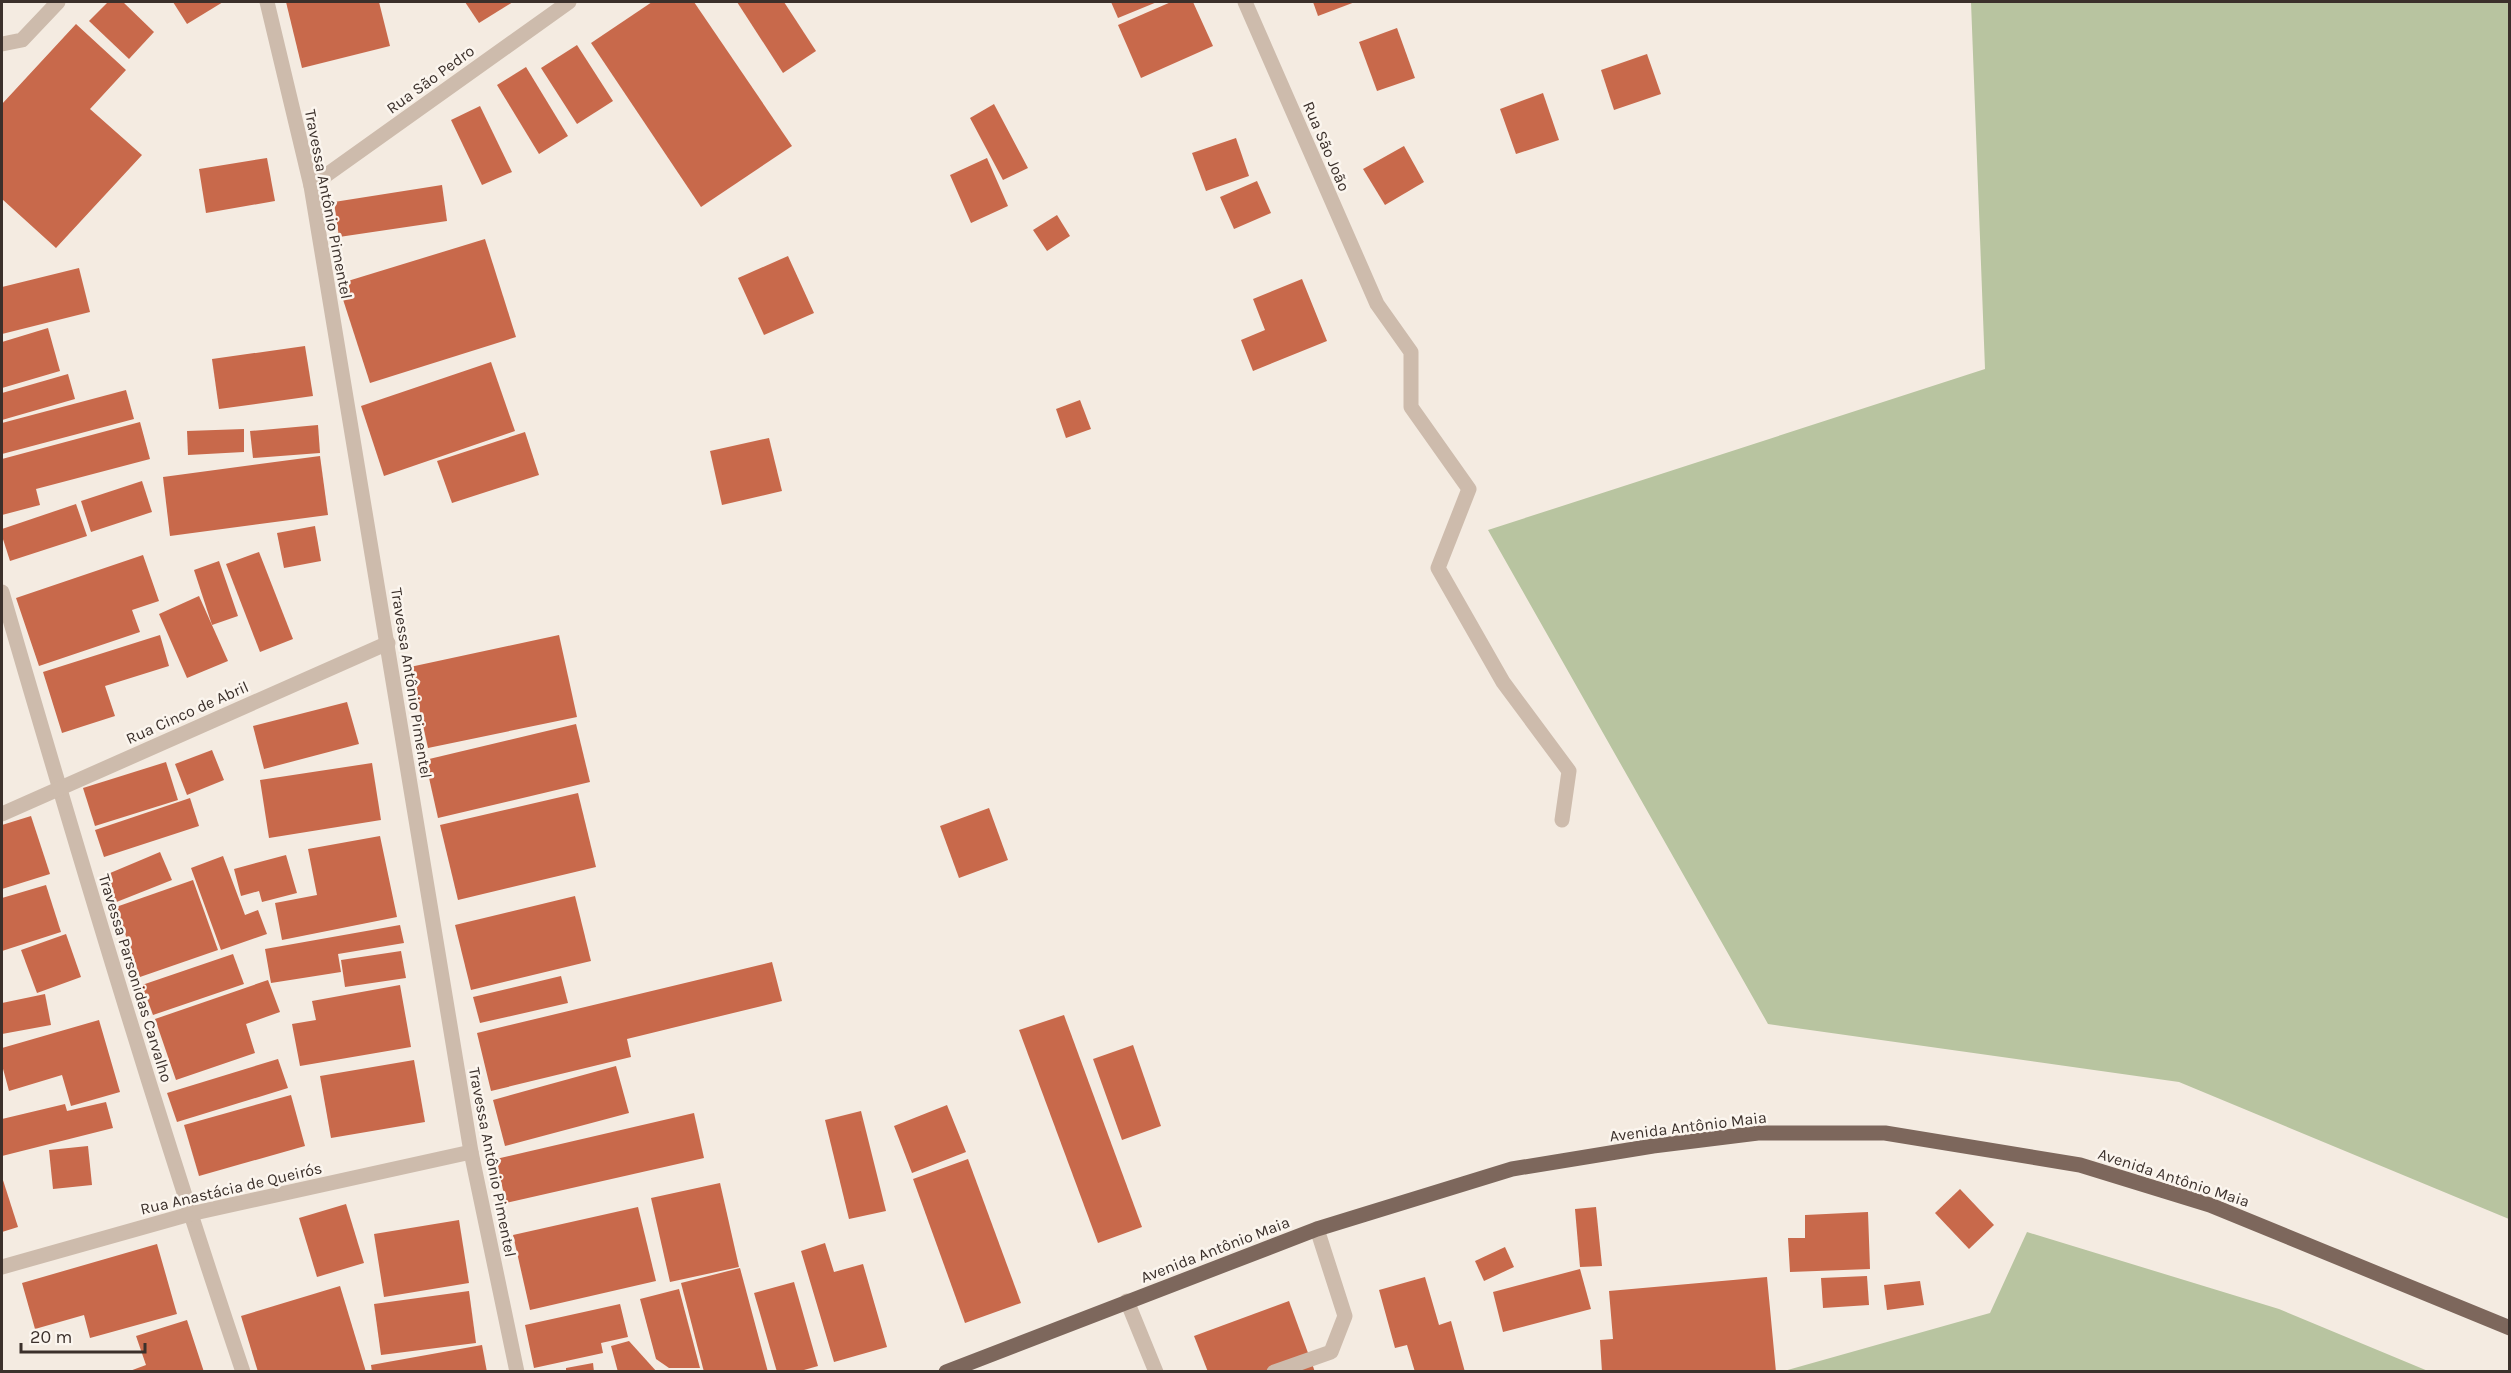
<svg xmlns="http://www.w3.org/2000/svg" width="2511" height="1373" font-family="Karla,sans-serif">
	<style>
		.green { fill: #b8c4a0 }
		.building { fill: #c8694b }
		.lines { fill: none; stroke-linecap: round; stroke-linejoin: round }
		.minor { stroke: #cdbbac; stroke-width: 15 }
		.major { stroke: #7d675c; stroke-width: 15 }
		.labels { text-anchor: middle; stroke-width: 5; stroke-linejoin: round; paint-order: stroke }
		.street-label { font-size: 16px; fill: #3b302b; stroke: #fbf5ee }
	</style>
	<rect width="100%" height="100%" fill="#f4ebe1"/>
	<g class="green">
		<polygon points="1971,2 2509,2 2509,1219 2179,1082 1768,1024 1488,530 1985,369"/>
		<polygon points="2027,1232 2279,1309 2428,1371 1784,1371 1990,1313"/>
	</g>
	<g class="building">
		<polygon points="108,2 123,2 154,32 129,59 89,21"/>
		<polygon points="173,2 223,2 187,24"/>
		<polygon points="286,2 379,2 390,46 302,68"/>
		<polygon points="465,2 513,2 479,23"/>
		<polygon points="652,2 694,2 792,146 701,207 591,43"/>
		<polygon points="737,2 784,2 816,51 783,73"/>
		<polygon points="1111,2 1157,2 1118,18"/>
		<polygon points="1171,2 1193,2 1213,46 1141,78 1118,25"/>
		<polygon points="1313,2 1355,2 1318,16"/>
		<polygon points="76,24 126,70 90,109 142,155 56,248 2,199 2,104"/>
		<polygon points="1397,28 1415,78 1377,91 1359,42"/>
		<polygon points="577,45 613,101 577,124 541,68"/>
		<polygon points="1647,54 1661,94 1614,110 1601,70"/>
		<polygon points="526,67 568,136 539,154 497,85"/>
		<polygon points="1543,93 1559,140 1516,154 1500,109"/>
		<polygon points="994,104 1028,168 1003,180 970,118"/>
		<polygon points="480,106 512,172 482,185 451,120"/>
		<polygon points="1236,138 1249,176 1206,191 1192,153"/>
		<polygon points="1404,146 1424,182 1385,205 1363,169"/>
		<polygon points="267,158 275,201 206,213 199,169"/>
		<polygon points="987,158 1008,206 971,223 950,175"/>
		<polygon points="1257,181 1271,213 1234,229 1220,197"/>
		<polygon points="442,185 447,221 339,237 334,202"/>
		<polygon points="1057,215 1070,236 1047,251 1033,230"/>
		<polygon points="485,239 516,337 370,383 338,284"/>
		<polygon points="788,256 814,313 764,335 738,278"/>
		<polygon points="79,268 90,312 2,334 2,287"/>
		<polygon points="1302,279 1327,341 1253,371 1241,340 1265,330 1253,299"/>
		<polygon points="48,328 60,371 2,388 2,342"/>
		<polygon points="305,346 313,396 219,409 212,359"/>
		<polygon points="491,362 515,431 384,476 361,406"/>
		<polygon points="68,374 75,399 2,420 2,393"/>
		<polygon points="126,390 134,419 2,454 2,423"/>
		<polygon points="1080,400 1091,429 1066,438 1056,409"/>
		<polygon points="140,422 150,459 36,489 40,505 2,515 2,459"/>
		<polygon points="318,425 320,453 253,458 250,431"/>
		<polygon points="244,429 244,452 188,455 187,431"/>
		<polygon points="525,432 539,475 452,503 437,461"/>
		<polygon points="769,438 782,491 722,505 710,451"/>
		<polygon points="320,456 328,515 170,536 163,477"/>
		<polygon points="142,481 152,512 91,532 81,501"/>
		<polygon points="76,504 87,536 10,561 2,536 2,529"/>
		<polygon points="315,526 321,561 284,568 277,533"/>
		<polygon points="259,552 293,639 260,652 226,564"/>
		<polygon points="143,555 159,601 132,610 140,632 39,666 16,598"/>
		<polygon points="219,561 238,616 212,625 194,570"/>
		<polygon points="199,596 228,661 187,678 159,614"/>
		<polygon points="160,635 169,666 105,686 115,716 62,733 43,672"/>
		<polygon points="559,635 577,717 428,748 410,667"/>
		<polygon points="347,702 359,744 264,769 253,726"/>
		<polygon points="576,724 590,782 438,818 425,760"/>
		<polygon points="212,750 224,780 187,795 175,764"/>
		<polygon points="166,762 178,800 95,826 83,788"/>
		<polygon points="372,763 381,820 269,838 260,780"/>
		<polygon points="578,793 596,867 458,900 440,825"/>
		<polygon points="190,798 199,826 104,857 95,830"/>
		<polygon points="989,808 1008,860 959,878 940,826"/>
		<polygon points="31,816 50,874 2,889 2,825"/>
		<polygon points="380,836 397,917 282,940 275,903 317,895 308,849"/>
		<polygon points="160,852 172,880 114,903 103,876"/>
		<polygon points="286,855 297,893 262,902 259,891 241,896 234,869"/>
		<polygon points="223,856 245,915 258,910 267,934 221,950 191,868"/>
		<polygon points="193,880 218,950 140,977 116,907"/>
		<polygon points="46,885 61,932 2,951 2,898"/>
		<polygon points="575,896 591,961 471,990 455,925"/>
		<polygon points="400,925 404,943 338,954 341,972 271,983 265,949"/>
		<polygon points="66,934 81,977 37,993 21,950"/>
		<polygon points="401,951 406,978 345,987 341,960"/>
		<polygon points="233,954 244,984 153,1015 142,985"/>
		<polygon points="772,962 782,1001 627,1039 631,1057 491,1091 477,1033"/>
		<polygon points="561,976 568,1003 480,1023 473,997"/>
		<polygon points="268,980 280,1012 246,1024 255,1053 176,1080 155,1019"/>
		<polygon points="400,985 411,1047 300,1066 292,1024 316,1020 312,1001"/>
		<polygon points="45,994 51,1025 2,1034 2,1003"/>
		<polygon points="1064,1015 1142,1227 1098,1243 1019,1030"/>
		<polygon points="99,1020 120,1092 71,1106 62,1075 9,1091 2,1065 2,1048"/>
		<polygon points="1133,1045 1161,1126 1122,1140 1093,1059"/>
		<polygon points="278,1059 288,1088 177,1122 167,1093"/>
		<polygon points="414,1060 425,1122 331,1138 320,1076"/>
		<polygon points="616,1066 629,1113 505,1146 493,1100"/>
		<polygon points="291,1095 305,1146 199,1176 184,1125"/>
		<polygon points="106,1102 113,1128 2,1156 2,1119 65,1104 67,1111"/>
		<polygon points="947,1105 966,1152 912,1173 894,1126"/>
		<polygon points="861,1111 886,1211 849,1219 825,1120"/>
		<polygon points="694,1113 704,1158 506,1203 496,1159"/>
		<polygon points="88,1146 92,1185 53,1189 49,1150"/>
		<polygon points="968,1159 1021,1303 965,1323 913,1179"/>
		<polygon points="2,1177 18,1227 2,1232"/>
		<polygon points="720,1183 739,1267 670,1282 651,1198"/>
		<polygon points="1960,1189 1994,1225 1969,1249 1935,1213"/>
		<polygon points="346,1204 364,1263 317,1277 299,1218"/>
		<polygon points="638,1207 656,1281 530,1310 513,1235"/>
		<polygon points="1596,1207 1602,1266 1580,1267 1575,1209"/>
		<polygon points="1868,1212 1870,1269 1790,1272 1788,1238 1805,1238 1805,1215"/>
		<polygon points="459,1220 469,1283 384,1297 374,1234"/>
		<polygon points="825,1243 834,1272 863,1264 887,1347 834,1362 801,1251"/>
		<polygon points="157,1244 177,1314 90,1338 84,1315 35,1329 22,1283"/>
		<polygon points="1505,1247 1514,1267 1484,1281 1475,1261"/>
		<polygon points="740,1268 768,1372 704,1372 681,1283"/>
		<polygon points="1580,1269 1591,1309 1503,1332 1493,1292"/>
		<polygon points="1867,1276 1869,1305 1823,1308 1821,1278"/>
		<polygon points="1425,1277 1439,1325 1451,1321 1465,1372 1415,1372 1407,1345 1395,1348 1379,1290"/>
		<polygon points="1767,1277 1776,1372 1602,1372 1600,1340 1613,1339 1609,1291"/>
		<polygon points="1920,1281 1924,1305 1887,1310 1884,1285"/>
		<polygon points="794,1282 818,1366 797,1372 777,1372 754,1293"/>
		<polygon points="340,1286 366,1372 258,1372 241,1316"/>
		<polygon points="679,1289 700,1368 669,1368 656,1359 640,1299"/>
		<polygon points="469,1291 476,1343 381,1355 374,1304"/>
		<polygon points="1289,1301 1315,1372 1208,1372 1194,1336"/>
		<polygon points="620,1304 628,1337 601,1343 603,1353 534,1368 525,1325"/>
		<polygon points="187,1320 204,1372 127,1372 146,1365 136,1336"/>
		<polygon points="629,1341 657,1372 618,1372 611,1346"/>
		<polygon points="482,1345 487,1372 372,1372 371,1365"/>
		<polygon points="593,1363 594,1372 566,1372 566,1368"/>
	</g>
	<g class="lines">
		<g class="minor">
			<polyline points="267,2 311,186 471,1152 517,1372"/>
			<polyline points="1245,2 1377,304 1411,352 1411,407 1469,489 1438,568 1503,682 1569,771 1562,820"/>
			<polyline points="2,44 22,40 58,2"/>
			<polyline points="311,186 569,2"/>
			<path d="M2 592C78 853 156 1114 243 1372"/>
			<polyline points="2,814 388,643"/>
			<polyline points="2,1267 190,1214 471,1152"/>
			<polyline points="1127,1301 1156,1372"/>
			<polyline points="1274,1372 1331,1352 1345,1316 1317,1229"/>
		</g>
		<polyline class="major" points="946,1372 1317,1229 1512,1169 1653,1146 1758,1133 1885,1133 2080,1165 2210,1205 2510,1328"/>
	</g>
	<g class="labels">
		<g class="street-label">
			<text transform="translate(430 79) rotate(-36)" y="6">Rua São Pedro</text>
			<text transform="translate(1327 146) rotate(67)" y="6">Rua São João</text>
			<text transform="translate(329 204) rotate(79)" y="6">Travessa Antônio Pimentel</text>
			<text transform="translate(412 683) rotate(81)" y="6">Travessa Antônio Pimentel</text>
			<text transform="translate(187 712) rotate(-24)" y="6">Rua Cinco de Abril</text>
			<text transform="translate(136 978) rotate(73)" y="6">Travessa Parsonidas Carvalho</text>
			<text transform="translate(1688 1126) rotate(-7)" y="6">Avenida Antônio Maia</text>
			<text transform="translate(493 1162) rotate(79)" y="6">Travessa Antônio Pimentel</text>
			<text transform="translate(2174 1177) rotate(18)" y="6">Avenida Antônio Maia</text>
			<text transform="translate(231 1188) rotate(-13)" y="6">Rua Anastácia de Queirós</text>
			<text transform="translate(1215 1249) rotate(-21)" y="6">Avenida Antônio Maia</text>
		</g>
	</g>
	<rect width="2511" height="1373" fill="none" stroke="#3b302b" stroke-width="6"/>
	<path d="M21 1343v9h124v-9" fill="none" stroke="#3b302b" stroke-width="3"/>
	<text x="30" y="1343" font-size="18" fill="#3b302b" stroke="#fbf5ee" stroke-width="4.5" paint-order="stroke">20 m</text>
</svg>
